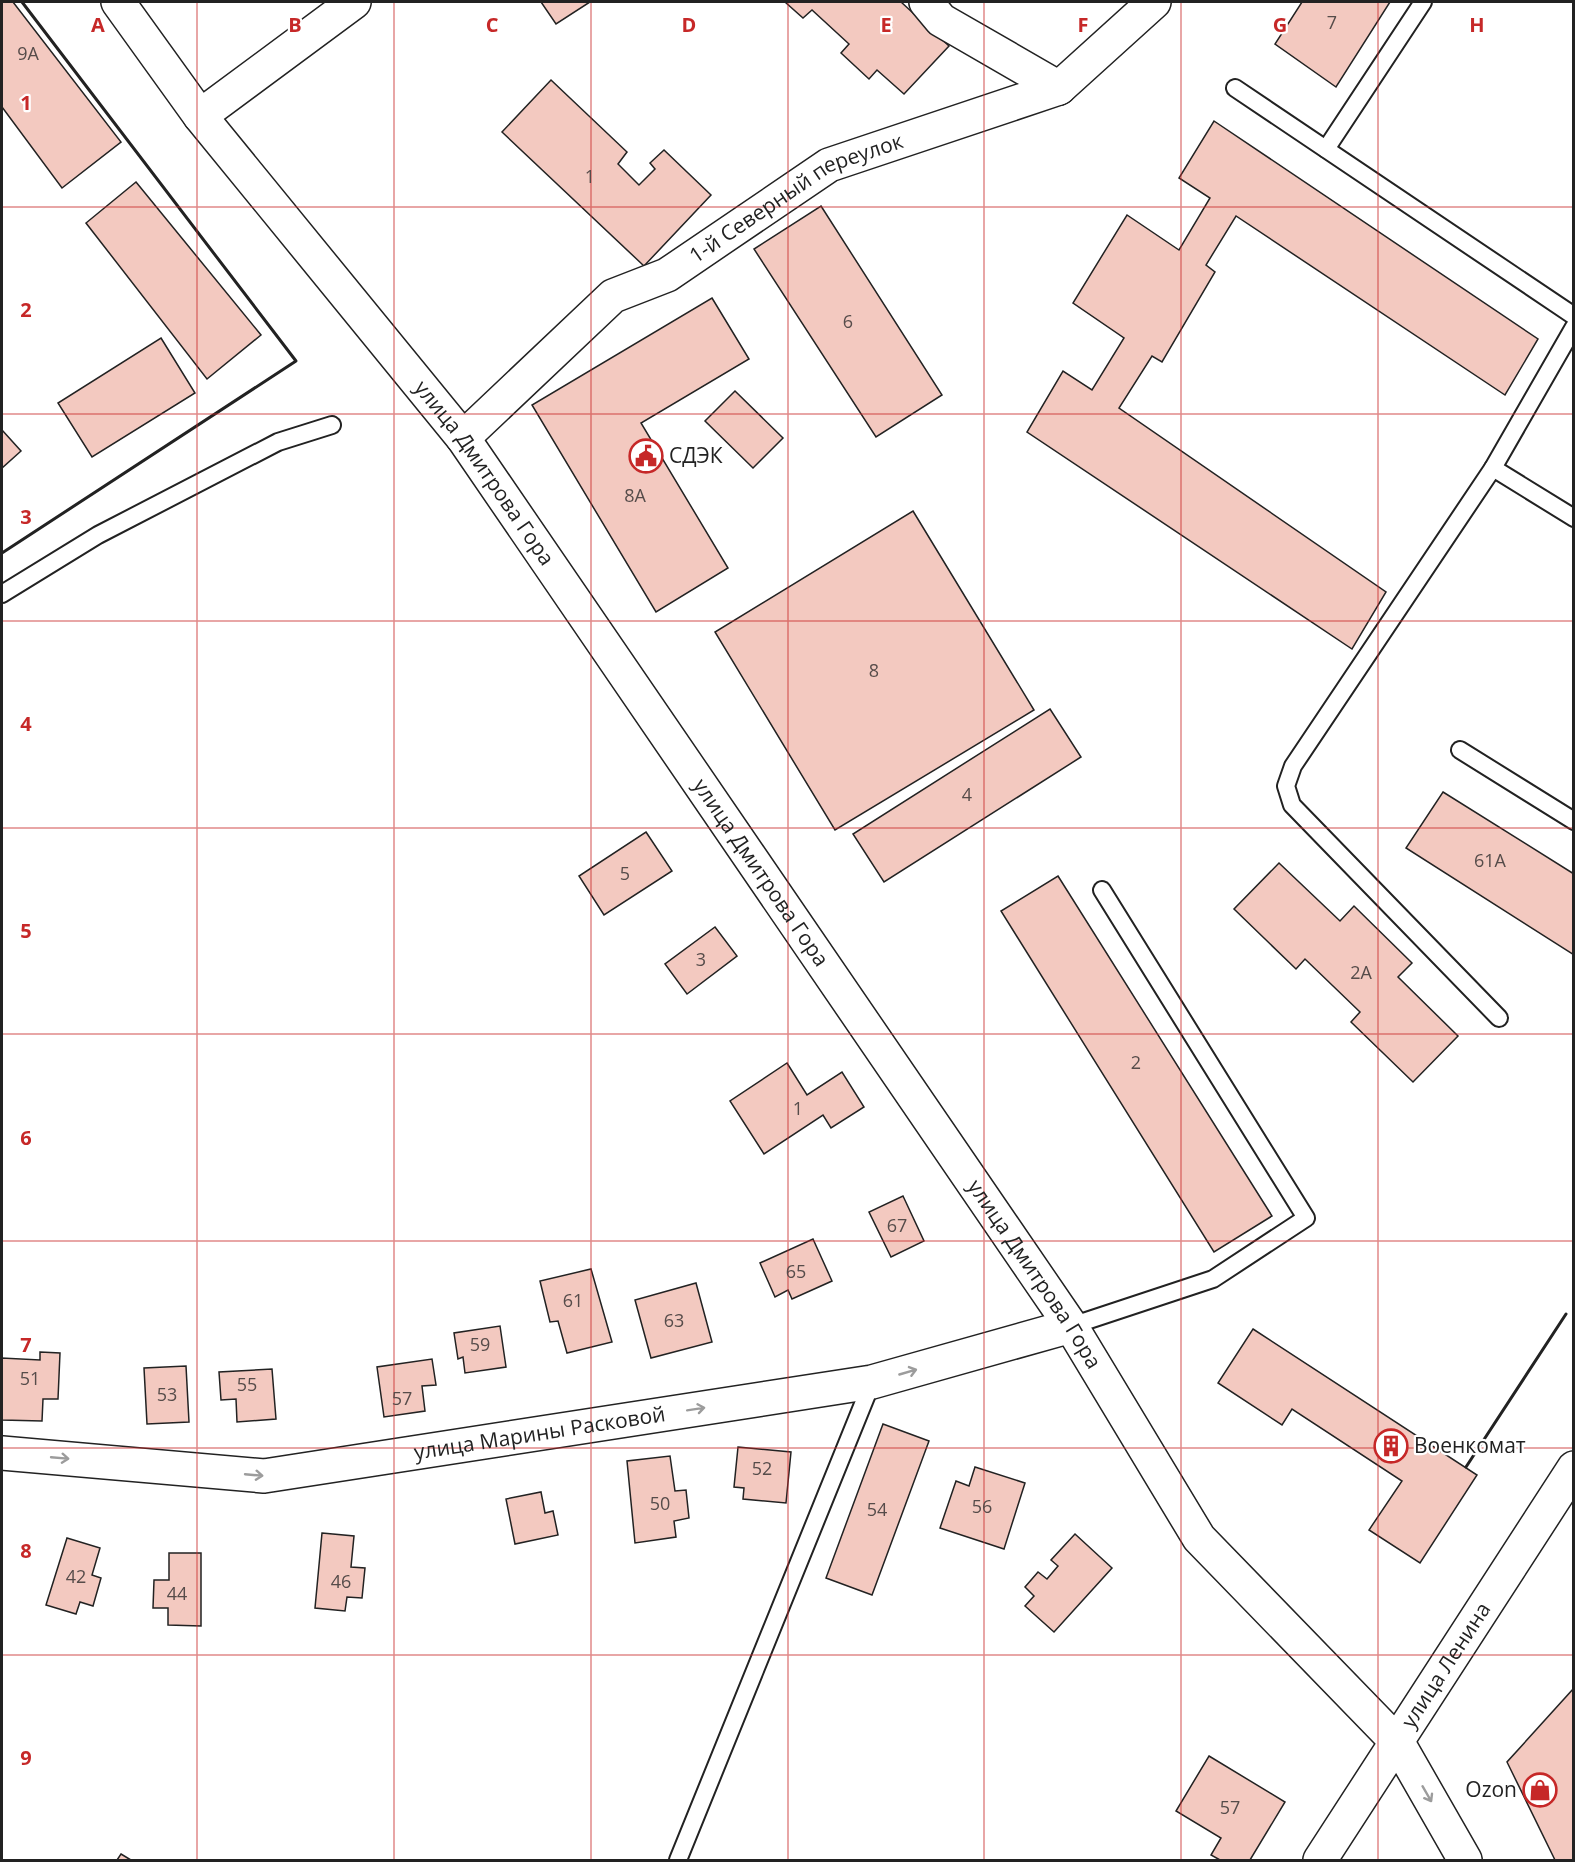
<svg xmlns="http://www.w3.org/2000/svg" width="1575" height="1862" font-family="'Open Sans',sans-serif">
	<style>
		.building { fill: #f3c9c0; stroke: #222; stroke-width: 1.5 }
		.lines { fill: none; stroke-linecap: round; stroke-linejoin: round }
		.lane-casing { stroke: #222; stroke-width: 20 }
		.street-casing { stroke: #222; stroke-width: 36 }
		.primary-casing { stroke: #222; stroke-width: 36 }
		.lane { stroke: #fff; stroke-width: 16 }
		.street { stroke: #fff; stroke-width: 33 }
		.primary { stroke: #fff; stroke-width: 33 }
		.wall { stroke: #222; stroke-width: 3 }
		.oneway { stroke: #9c9c9c }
		.grid { fill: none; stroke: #c62828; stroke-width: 1.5; stroke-opacity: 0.55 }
		.labels { text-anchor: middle; stroke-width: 4.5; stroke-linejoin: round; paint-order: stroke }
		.number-label { font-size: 18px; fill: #564c4a }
		.street-label { font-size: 21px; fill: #222; stroke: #fff }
		.poi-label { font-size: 21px; fill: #222; stroke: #fff; text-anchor: start }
		.grid-label { font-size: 20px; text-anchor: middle; font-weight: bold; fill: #c62828; stroke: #fff; stroke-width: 4.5; stroke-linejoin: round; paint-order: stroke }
	</style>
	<rect width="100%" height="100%" fill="#fff"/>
	<g class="building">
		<polygon points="2,2 13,2 121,142 62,188 2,107"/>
		<polygon points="541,2 590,2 556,24"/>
		<polygon points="785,2 901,2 949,46 904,94 877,70 869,79 841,53 849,44 812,10 803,18"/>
		<polygon points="1302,2 1390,2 1336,87 1275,44"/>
		<polygon points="551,80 627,152 618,164 639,185 655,169 650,163 664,150 711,195 644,266 502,132"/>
		<polygon points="1214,121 1538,339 1505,395 1236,216 1206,265 1215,272 1162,362 1152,356 1119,408 1386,592 1352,649 1027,432 1063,371 1092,390 1124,338 1073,303 1127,215 1179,250 1210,198 1179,178"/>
		<polygon points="136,182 261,335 207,379 86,223"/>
		<polygon points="821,206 942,395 876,437 754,249"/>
		<polygon points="712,298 749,359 641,423 728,568 656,612 532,405"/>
		<polygon points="161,338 195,393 92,457 58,403"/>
		<polygon points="735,391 783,438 753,468 705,421"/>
		<polygon points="2,430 21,451 2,468"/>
		<polygon points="913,511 1034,710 835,830 715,632"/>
		<polygon points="1050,709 1081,757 884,882 853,834"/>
		<polygon points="1443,792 1574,874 1574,955 1406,848"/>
		<polygon points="646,832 672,871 604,915 579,876"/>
		<polygon points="1279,863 1340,921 1354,906 1412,963 1398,977 1458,1036 1413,1082 1351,1022 1360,1012 1305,959 1296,969 1234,909"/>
		<polygon points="1058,876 1272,1216 1214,1252 1001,911"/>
		<polygon points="715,927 737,956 687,994 665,964"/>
		<polygon points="787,1063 807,1095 842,1072 864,1107 831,1128 823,1115 764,1154 730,1101"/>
		<polygon points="903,1196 924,1241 891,1257 869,1212"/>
		<polygon points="813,1239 832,1281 792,1299 788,1290 775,1297 760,1263"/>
		<polygon points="591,1269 612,1342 567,1353 558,1321 550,1322 540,1281"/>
		<polygon points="696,1283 712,1342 651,1358 635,1300"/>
		<polygon points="500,1326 506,1367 465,1373 463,1357 458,1359 454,1333"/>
		<polygon points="1253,1329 1477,1475 1420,1563 1369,1530 1402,1481 1292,1409 1282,1425 1218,1383"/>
		<polygon points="40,1352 60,1353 58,1399 43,1399 42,1421 2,1420 2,1358 40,1360"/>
		<polygon points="432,1359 436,1385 422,1386 425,1411 384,1417 377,1367"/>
		<polygon points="186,1366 189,1422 147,1424 144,1368"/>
		<polygon points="272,1369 276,1419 237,1422 236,1399 221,1400 219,1372"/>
		<polygon points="883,1424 929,1441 872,1595 826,1578"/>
		<polygon points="738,1447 791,1452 786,1503 743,1499 744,1488 734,1487"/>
		<polygon points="670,1456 675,1491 686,1490 689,1518 674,1521 676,1537 635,1543 627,1461"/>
		<polygon points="975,1467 1025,1483 1004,1549 940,1528 956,1481 969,1486"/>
		<polygon points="541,1492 545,1513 553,1511 558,1535 515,1544 506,1499"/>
		<polygon points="322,1533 354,1536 351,1567 365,1568 362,1598 347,1597 345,1611 315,1608"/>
		<polygon points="1075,1534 1112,1568 1054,1632 1025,1606 1034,1596 1025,1587 1038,1572 1047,1579 1058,1566 1051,1560"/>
		<polygon points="67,1538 100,1548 92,1575 101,1578 93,1606 80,1602 76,1614 46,1605"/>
		<polygon points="169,1553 201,1553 201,1626 168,1625 168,1608 153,1608 154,1580 169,1580"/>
		<polygon points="1574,1688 1574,1860 1555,1860 1507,1762"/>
		<polygon points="1209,1756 1285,1802 1250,1860 1220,1860 1211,1855 1221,1838 1176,1811"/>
		<polygon points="121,1854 131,1860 117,1860"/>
	</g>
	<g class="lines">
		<g class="lane-casing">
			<g id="lane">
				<polyline points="1235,88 1574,316"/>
				<polyline points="1326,149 1423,2"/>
				<polyline points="1493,468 1574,518"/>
				<polyline points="2,594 98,535 278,442 332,425"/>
				<polyline points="1460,750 1574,821"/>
				<polyline points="1499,1018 1292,805 1286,786 1293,766 1493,468 1574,327"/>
				<polyline points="1071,1326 1213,1279 1306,1218 1102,890"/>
				<polyline points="678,1860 872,1382"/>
			</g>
		</g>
		<g class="street-casing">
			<g id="street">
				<path id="s1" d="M118 2 200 116 463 438 1071 1326 1199 1538 1398 1743 1465 1860"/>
				<polyline points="926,2 941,20 1059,88"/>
				<polyline points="200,116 354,2"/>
				<path id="s2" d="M463 438 613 296 667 275 829 165 1059 88 1154 2"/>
				<path id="s3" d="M2 1453 264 1476 872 1382 1071 1326"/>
			</g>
		</g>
		<g class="primary-casing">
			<g id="primary">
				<path id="s4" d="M1320 1860 1574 1468"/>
			</g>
		</g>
		<use href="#lane" class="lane"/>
		<use href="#street" class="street"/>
		<use href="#primary" class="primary"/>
		<g class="wall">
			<polyline points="2,553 296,361 22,2"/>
			<polyline points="1466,1467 1566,1314"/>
		</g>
	</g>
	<defs><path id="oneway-shaft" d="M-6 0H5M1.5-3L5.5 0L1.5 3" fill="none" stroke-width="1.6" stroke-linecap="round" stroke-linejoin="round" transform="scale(1.5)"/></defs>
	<g class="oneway">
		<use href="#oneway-shaft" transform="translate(908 1372) rotate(-16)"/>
		<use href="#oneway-shaft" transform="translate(696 1409) rotate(-9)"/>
		<use href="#oneway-shaft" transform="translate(60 1458) rotate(5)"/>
		<use href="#oneway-shaft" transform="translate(254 1475) rotate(5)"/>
		<use href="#oneway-shaft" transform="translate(1427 1794) rotate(60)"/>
	</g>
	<path class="grid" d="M197 2V1860M394 2V1860M591 2V1860M788 2V1860M984 2V1860M1181 2V1860M1378 2V1860M2 207H1574M2 414H1574M2 621H1574M2 828H1574M2 1034H1574M2 1241H1574M2 1448H1574M2 1655H1574"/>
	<defs>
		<g id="civic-ring" transform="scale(1.725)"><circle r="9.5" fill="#fff" stroke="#c62828" stroke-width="1.5"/><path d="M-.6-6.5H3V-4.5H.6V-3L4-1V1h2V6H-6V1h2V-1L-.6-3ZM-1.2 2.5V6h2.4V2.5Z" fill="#c62828"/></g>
		<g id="building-ring" transform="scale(1.725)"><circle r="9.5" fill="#fff" stroke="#c62828" stroke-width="1.5"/><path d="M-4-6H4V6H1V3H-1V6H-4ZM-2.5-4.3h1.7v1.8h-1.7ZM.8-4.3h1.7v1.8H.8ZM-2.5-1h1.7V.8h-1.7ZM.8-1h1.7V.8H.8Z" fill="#c62828"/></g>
		<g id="shop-ring" transform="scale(1.725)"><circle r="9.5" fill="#fff" stroke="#c62828" stroke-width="1.5"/><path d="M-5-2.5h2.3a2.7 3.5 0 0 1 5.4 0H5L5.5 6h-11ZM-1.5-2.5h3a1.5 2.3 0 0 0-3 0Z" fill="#c62828"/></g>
	</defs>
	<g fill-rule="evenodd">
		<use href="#civic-ring" x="646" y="456"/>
		<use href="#building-ring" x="1391" y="1446"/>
		<use href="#shop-ring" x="1540" y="1790"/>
	</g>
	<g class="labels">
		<g class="number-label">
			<text x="1332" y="29">7</text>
			<text x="28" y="60">9А</text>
			<text x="590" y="183">1</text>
			<text x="848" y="328">6</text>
			<text x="635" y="502">8А</text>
			<text x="874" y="677">8</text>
			<text x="967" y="801">4</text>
			<text x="1490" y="867">61А</text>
			<text x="625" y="880">5</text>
			<text x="701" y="966">3</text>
			<text x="1361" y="979">2А</text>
			<text x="1136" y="1069">2</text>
			<text x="798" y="1115">1</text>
			<text x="897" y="1232">67</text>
			<text x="796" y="1278">65</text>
			<text x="573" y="1307">61</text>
			<text x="674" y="1327">63</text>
			<text x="480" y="1351">59</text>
			<text x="30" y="1385">51</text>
			<text x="247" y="1391">55</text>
			<text x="167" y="1401">53</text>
			<text x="402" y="1405">57</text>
			<text x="762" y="1475">52</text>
			<text x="660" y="1510">50</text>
			<text x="982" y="1513">56</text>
			<text x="877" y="1516">54</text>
			<text x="76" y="1583">42</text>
			<text x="341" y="1588">46</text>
			<text x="177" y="1600">44</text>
			<text x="1230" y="1814">57</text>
		</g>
		<g class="street-label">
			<text dy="7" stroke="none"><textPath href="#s2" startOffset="416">1-й Северный переулок</textPath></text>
			<text dy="7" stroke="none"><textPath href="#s1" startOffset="597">улица Дмитрова Гора</textPath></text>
			<text dy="7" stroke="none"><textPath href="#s1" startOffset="1083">улица Дмитрова Гора</textPath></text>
			<text dy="7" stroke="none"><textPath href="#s1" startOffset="1569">улица Дмитрова Гора</textPath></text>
			<text dy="7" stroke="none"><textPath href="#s3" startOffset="542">улица Марины Расковой</textPath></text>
			<text dy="7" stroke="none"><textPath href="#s4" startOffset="232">улица Ленина</textPath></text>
		</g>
		<g class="poi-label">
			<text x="669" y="463">СДЭК</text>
			<text x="1414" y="1453">Военкомат</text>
			<text x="1517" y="1797" text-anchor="end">Ozon</text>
		</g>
	</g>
	<g class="grid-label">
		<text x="98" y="32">A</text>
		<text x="295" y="32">B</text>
		<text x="492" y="32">C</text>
		<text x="689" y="32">D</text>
		<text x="886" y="32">E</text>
		<text x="1083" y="32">F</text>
		<text x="1280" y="32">G</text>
		<text x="1477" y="32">H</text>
		<text x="26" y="110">1</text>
		<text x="26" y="317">2</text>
		<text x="26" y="524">3</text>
		<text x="26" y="731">4</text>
		<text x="26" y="938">5</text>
		<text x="26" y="1145">6</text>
		<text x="26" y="1352">7</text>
		<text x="26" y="1558">8</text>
		<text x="26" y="1765">9</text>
	</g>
	<rect width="1575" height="1862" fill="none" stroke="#222222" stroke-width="6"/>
</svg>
